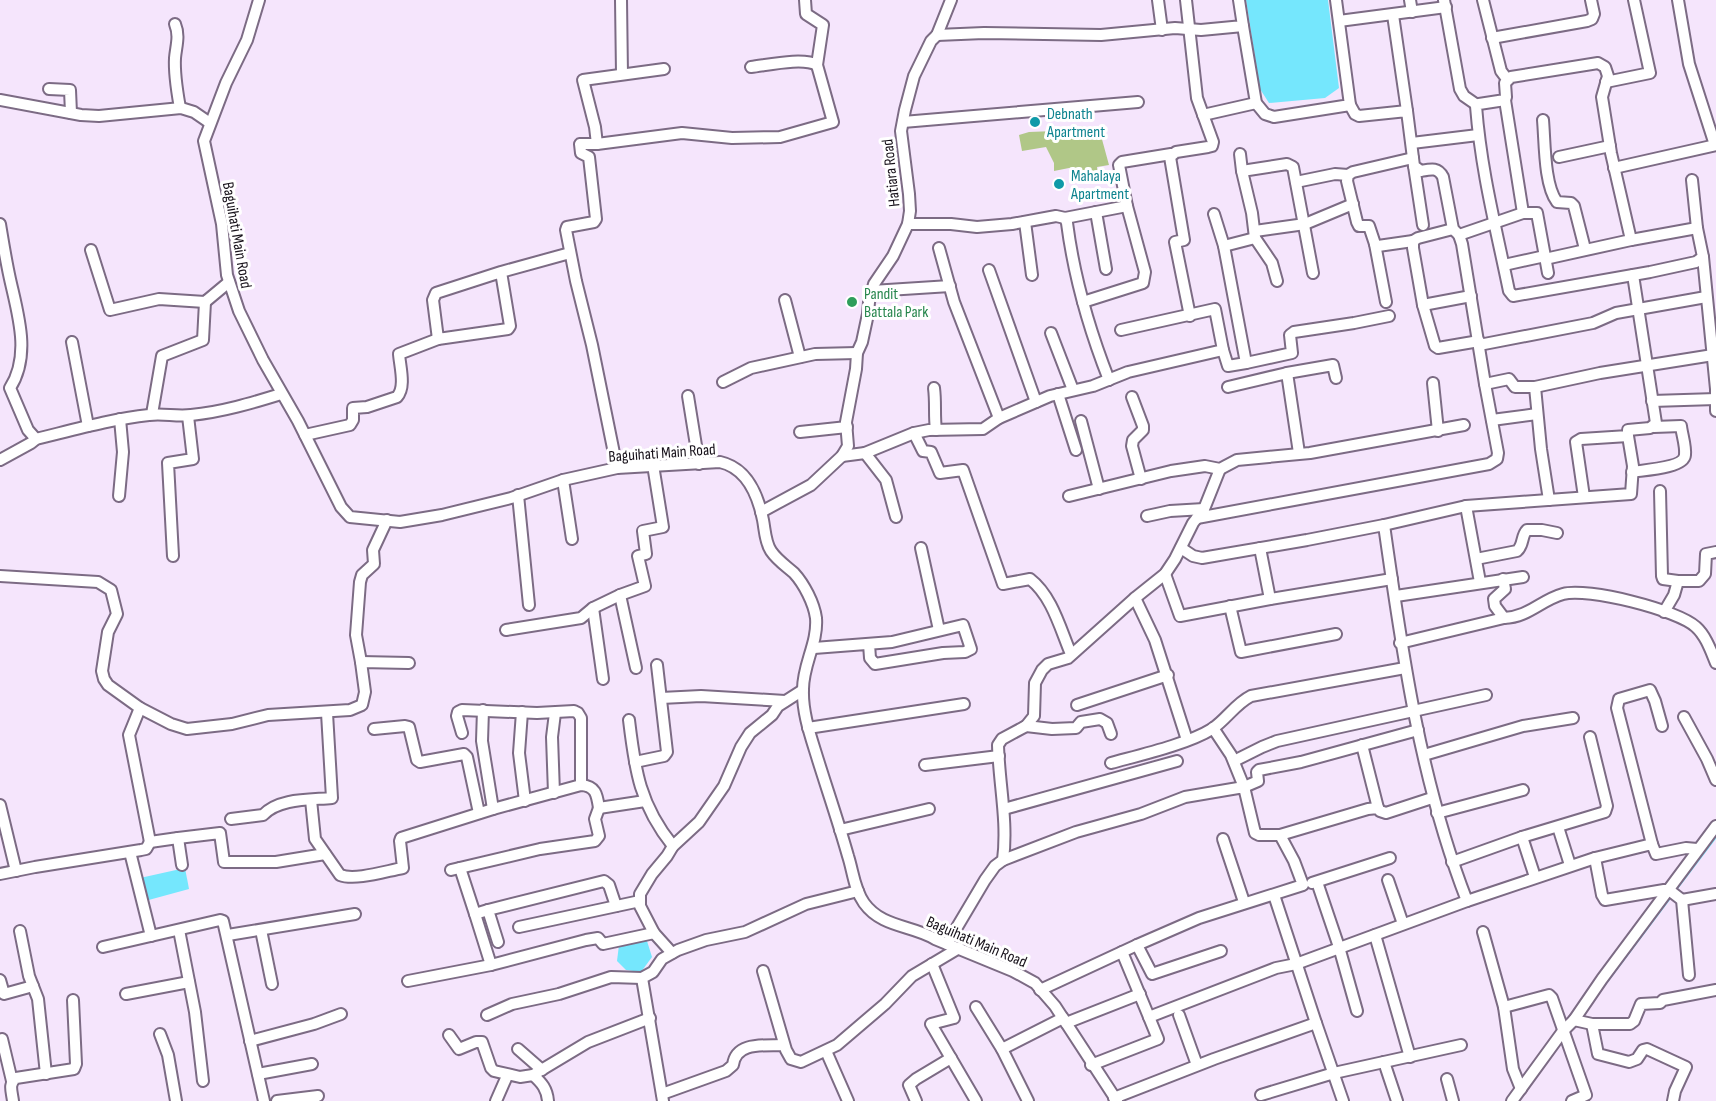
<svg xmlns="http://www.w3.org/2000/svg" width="1716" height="1101" font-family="'Sofia Sans Condensed',sans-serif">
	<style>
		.green { fill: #b0c787 }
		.water { fill: #75e7fd }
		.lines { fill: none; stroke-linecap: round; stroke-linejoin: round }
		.stream { stroke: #75e7fd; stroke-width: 2 }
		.minor-casing { stroke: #7c6b84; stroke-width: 14 }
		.minor { stroke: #fff; stroke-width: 10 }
		.culture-dot { fill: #0f9aa8; stroke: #fff; stroke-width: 2 }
		.leisure-dot { fill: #2e9e5b; stroke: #fff; stroke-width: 2 }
		.labels { text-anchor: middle; stroke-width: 6; stroke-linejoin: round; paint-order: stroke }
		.culture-label { font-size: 16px; fill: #0d838f; stroke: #fff; text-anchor: start }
		.street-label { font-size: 16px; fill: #150f18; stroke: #fff }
		.leisure-label { font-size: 16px; fill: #27864d; stroke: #fff; text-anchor: start }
	</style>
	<rect width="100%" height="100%" fill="#f5e5fc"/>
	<polygon class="green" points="1080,126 1100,132 1109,165 1097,167 1098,175 1078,177 1077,171 1069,168 1054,171 1054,163 1046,147 1022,151 1019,135 1029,132 1080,130"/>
	<g class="water">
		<polygon points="1246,0 1328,0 1339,88 1325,98 1269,103 1260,89"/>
		<polygon points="185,868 189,889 145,901 140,878"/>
		<polygon points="647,941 652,957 641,972 626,970 617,961 619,945"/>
	</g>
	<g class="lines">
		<g class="stream">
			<polyline points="1676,890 1716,837"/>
			<polyline points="1604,986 1671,897"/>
		</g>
		<g class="minor-casing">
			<g id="minor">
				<path d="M259 0 247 40 226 83 204 141 222 224 227 275 239 311 263 360 298 421 341 507 350 517 400 522 442 515 511 498 563 480 617 468 720 462C747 468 758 495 763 520 765 530 765 542 771 551 777 560 786 566 794 573 804 584 814 603 816 618 818 643 803 664 803 689 802 713 811 737 818 760 828 792 839 824 848 856 853 871 854 889 864 903 882 928 912 925 935 939L1013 971 1035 983 1055 1006 1117 1101"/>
				<polyline points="621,0 622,74"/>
				<polyline points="1158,0 1162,30"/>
				<polyline points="1186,0 1197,98 1213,142 1212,146 1208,147 1176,152 1170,157 1184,240 1175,242 1190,316"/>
				<polyline points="1410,0 1412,12"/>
				<polyline points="1444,0 1460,89 1464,96 1477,105"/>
				<polyline points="1483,0 1501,71 1507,79"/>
				<polyline points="1678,0 1689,64 1715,145"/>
				<polyline points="1393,15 1407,111"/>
				<polyline points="1339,21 1446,7"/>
				<path d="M175 24C180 36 176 46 175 58 174 75 177 91 180 108"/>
				<polyline points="1243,26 1256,103 1265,114 1274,117 1350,105 1336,0"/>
				<polyline points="937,35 984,33 1101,35 1175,28 1201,30 1243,26 1239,0"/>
				<polyline points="1492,38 1587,21 1592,19 1594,14 1591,0"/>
				<path d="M751 67C768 65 803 57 817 65"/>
				<polyline points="1606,82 1650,73 1634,0"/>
				<polyline points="49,89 70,90 71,113"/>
				<polyline points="0,100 81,115 99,116 181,108 194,112 210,123"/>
				<polyline points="1505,100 1523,213"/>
				<polyline points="1203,115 1256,103"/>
				<path d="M1543 120C1545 142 1544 185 1557 202L1571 203 1574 206 1585 249"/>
				<polyline points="903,122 1138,102"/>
				<polyline points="1412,143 1478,135"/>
				<polyline points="597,144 595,127 583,80 664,69"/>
				<polyline points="1240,154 1242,171"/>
				<polyline points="1559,157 1610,146"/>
				<polyline points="1414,166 1423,225"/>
				<polyline points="1614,168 1716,145"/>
				<polyline points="1296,182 1335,174 1348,175"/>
				<polyline points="1096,212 1106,269"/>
				<polyline points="1214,214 1224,246 1246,363 1292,353 1290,335 1294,332 1354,323 1389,316"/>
				<polyline points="1065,218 1127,206"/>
				<polyline points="1025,222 1032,275"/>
				<path d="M0 224C3 242 6 261 10 279 18 315 31 355 10 388L28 430 36 439"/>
				<path d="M908 224H951L977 227 1012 224 1056 216 1065 218 1067 223C1074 277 1089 329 1109 380"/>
				<polyline points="1453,229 1418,238 1413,241 1413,248 1423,305 1435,346 1438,348 1479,341"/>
				<polyline points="1255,231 1305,224 1353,204"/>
				<polyline points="1459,235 1523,213 1537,213 1548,273"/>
				<polyline points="1631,240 1697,228"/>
				<polyline points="1413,241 1378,246 1375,244 1369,226 1359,226 1357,222 1347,181 1348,175 1353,172 1413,158"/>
				<polyline points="1375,244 1386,302"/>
				<polyline points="1224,246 1255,238"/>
				<polyline points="939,248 954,302 999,418 1050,396 1093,386 1128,372 1223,350 1215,309 1121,330"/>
				<polyline points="91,250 110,310 159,299 205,302 229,282"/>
				<polyline points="1703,257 1716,389 1716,411"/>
				<path d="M1545 259 1631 240 1611 153 1602 97 1608 76 1605 67 1598 63 1511 77 1505 83 1506 97 1505 100 1479 104 1476 106C1481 171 1496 228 1509 291L1513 296 1650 272 1696 262 1703 257 1697 228 1692 180"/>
				<polyline points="1504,265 1545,256"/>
				<polyline points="989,270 1036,402"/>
				<polyline points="501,272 510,326 508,329 438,339 433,300 436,293 501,272 570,253"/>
				<polyline points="1277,281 1272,263 1255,238 1252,213 1242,171 1287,164 1293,167 1313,273"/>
				<polyline points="872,291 950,286"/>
				<polyline points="785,300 800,357"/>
				<polyline points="1083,302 1143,283 1145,272 1127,206 1119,165 1122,162 1171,154"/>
				<polyline points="1423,305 1471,296"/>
				<polyline points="1051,333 1073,390"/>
				<polyline points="72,342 88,426"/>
				<polyline points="1479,345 1593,323 1616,313 1706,297"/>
				<polyline points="1223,350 1228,366 1246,363"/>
				<polyline points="1287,373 1333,365 1336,378"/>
				<polyline points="723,382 751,368 815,354 857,353"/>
				<polyline points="1433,383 1438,431"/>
				<polyline points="1485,384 1509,379 1515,387 1535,387 1600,373 1713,355"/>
				<polyline points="1228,387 1287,373 1299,453"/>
				<polyline points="1535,387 1541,449 1549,500"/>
				<path d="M934 388C936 403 934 415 936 430"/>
				<polyline points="1058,394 1076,450"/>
				<polyline points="688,396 699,464"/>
				<polyline points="1132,397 1143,426 1143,430 1133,440 1132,446 1141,479"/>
				<polyline points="1652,401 1716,399"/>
				<polyline points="152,414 162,356 203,340 205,302"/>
				<polyline points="1492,420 1537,414"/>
				<polyline points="1081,421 1099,489"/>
				<polyline points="800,432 847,427"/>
				<path d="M914 433 923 451 931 452 940 473 963 470 1003 584 1030 579C1052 596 1060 628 1071 654"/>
				<path d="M305 435 350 425 353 420V408L367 407 397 397C406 387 400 367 399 354L438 339"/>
				<polyline points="865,453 886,480 896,517"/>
				<polyline points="842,456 865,453 914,433 929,430 983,429 999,418"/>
				<path d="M0 460 31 443 36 439C73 430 111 419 149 415 163 413 177 417 191 415 222 412 252 403 281 394"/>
				<polyline points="617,468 592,345 576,281 566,230 567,227 594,222 596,219 589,157 581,153 580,144 597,144 682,133 732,138 780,137 833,122 817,65 823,25 806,14 805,0"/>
				<path d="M1632 472C1644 470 1684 468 1685 455 1686 446 1682 435 1681 426L1654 427"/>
				<polyline points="563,480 572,539"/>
				<polyline points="1660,491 1662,576 1663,579 1678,581 1674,595 1664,612"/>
				<polyline points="518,495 529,605"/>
				<polyline points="119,496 123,452 120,419"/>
				<polyline points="1069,496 1171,471 1205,466 1220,469 1237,460 1310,453 1464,425"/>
				<polyline points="1584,497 1576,442 1581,439 1628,436 1628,430 1650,428 1656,423 1633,275"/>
				<polyline points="1466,506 1480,582"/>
				<polyline points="761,512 811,485 842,456 848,446 846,422 856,369 857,353 862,342 868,314 869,302 874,284 893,256 908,224 910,211 909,194 901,131 905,110 914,76 931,41 937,35 951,0"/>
				<polyline points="1147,516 1170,511 1204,509"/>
				<path d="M1197 518 1489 464 1497 459 1498 453 1485 384 1462 244 1459 235 1453 229 1443 177C1438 167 1431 169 1421 171L1414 166 1407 111 1359 116 1355 114 1350 105"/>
				<polyline points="1384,525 1466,506 1631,494 1633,466 1628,436"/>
				<polyline points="921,548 939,630"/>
				<polyline points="1260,548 1270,599"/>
				<polyline points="173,556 168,463 193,459 188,416"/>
				<path d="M1476 559 1517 551C1524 545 1521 536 1527 530H1542L1557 533"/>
				<polyline points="1165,574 1180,616 1270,599 1392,579"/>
				<polyline points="0,576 98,582 111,590 117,614 108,632 102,671 104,679 108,685 140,708 129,735 150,842 178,838 182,865"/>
				<polyline points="1503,579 1505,589 1494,599 1495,606 1504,618"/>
				<polyline points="1678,581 1699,581 1705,574 1706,554 1716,552"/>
				<polyline points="620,595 636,668"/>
				<polyline points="1396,596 1523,577"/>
				<polyline points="1135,598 1155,640 1187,740"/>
				<polyline points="1230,606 1241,652 1336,634"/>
				<polyline points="593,608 603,679"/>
				<polyline points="506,630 581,618 593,608 620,595 645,586 638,556 646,554 643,531 663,527 653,465"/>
				<path d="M1400 643 1504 618C1529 617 1541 600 1563 594 1587 587 1678 610 1696 627 1706 636 1711 651 1716 663"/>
				<polyline points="814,648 892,642 963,625 971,649 965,652 943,653 875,664 870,658 869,644"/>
				<polyline points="361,662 356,635 360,582 362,575 374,564 373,550 387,520"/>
				<polyline points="661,698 701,696 785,701"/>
				<polyline points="1077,705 1168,675"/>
				<polyline points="140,708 171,724 187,729 232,724 268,715 350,710 362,705 365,692 361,662 409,663"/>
				<polyline points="483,710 482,741 493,809"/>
				<polyline points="522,712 519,753 525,801"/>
				<polyline points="1684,717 1707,759 1716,780"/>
				<path d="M629 720C635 771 640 805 673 846"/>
				<polyline points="1026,726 1052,729 1076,728 1081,722 1100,719 1107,723 1111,734"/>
				<polyline points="808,728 964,704"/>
				<polyline points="1213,728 1231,755 1244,787 1258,781 1257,772 1259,770 1301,762 1418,730"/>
				<polyline points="374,729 405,726 409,727 417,760 420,762 464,754 467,757 479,813"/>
				<polyline points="462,733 457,716 458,712 462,710 537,713 574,711 578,713 581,718 581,785"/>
				<polyline points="1362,745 1378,808"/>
				<polyline points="1424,755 1523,726 1573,718"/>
				<polyline points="1234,761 1262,747 1277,741 1486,695"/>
				<polyline points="635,762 664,756 667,752 657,665"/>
				<path d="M1111 763C1140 755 1188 744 1212 729 1227 719 1235 704 1251 696L1405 668"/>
				<polyline points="925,765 999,756"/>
				<polyline points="554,793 552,737 555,713"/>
				<path d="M311 800 315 839 340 875C355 881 386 871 403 868L400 841 401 838 493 809 581 785C596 786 597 795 599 808L645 801"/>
				<polyline points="0,805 16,871"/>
				<polyline points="1004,809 1177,761"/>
				<polyline points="1437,813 1523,790"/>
				<path d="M231 819 263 815C279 798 310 800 332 798L327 713"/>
				<polyline points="1558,827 1570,865"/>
				<polyline points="840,830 929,809"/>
				<polyline points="1280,835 1368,809 1378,808 1380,811 1386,813 1432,798"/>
				<polyline points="1522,837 1535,877"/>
				<polyline points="178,838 220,833 224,862 276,862 325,854"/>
				<polyline points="1223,839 1244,902"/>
				<polyline points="1652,844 1617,708 1619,699 1650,690 1655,701 1662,726"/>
				<polyline points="130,852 151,936"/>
				<polyline points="1003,860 1076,832 1141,814 1185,797 1244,787 1255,833 1259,835 1280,835 1294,861 1303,885 1199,918 1137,945 1040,990"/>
				<polyline points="1452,862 1522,837 1605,812 1607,806 1590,737"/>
				<polyline points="460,868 475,914 488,910"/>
				<polyline points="451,870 540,849 595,841 599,836 595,819 599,808"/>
				<polyline points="0,874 35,867 141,850 146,849 150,842"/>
				<polyline points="1388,880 1403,924"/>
				<polyline points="1317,882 1339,947 1357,1011"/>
				<polyline points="1312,883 1390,858"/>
				<polyline points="1274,895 1316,1023"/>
				<polyline points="1682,900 1716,894"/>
				<polyline points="1467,901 1595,858"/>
				<polyline points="475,914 491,965"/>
				<polyline points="519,927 640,901"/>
				<polyline points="179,930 195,1012 203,1081"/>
				<polyline points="261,930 272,984"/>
				<polyline points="20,931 29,976 38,999 46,1074"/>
				<polyline points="1483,932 1504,1007 1513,1069 1521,1089"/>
				<polyline points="228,935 355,914"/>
				<polyline points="1375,935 1410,1057"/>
				<polyline points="498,942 488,910 604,881 609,885 616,906"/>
				<path d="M947 944 985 880 995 866 1003 860C1008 821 999 784 998 745L1002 739 1026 726 1034 716 1035 683 1042 670 1048 664 1068 658 1135 598 1165 574 1175 559 1193 523 1204 509 1220 469"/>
				<polyline points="1137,945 1152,974 1221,951"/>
				<polyline points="103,947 220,920 223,921 264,1101"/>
				<polyline points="1122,952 1149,1017"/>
				<polyline points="672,953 654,933 640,906 640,894 652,874 667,856 673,846 699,822 724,786 741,747 750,733 772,715 778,706 803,690"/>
				<polyline points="932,964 954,1018 931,1024 976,1101"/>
				<polyline points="763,971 786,1050 791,1059 801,1062 837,1045 885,1004 912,976 959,948"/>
				<polyline points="1689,975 1682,900 1669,890 1664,890 1605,900 1602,895 1595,858 1652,844 1656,854 1686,848 1697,849"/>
				<polyline points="0,980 4,994 33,986"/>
				<polyline points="408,981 491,965 586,940 598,938 603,944 654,933"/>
				<polyline points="126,994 189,982"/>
				<polyline points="976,1007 1002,1049 1028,1101"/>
				<polyline points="1504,1007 1549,995 1552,998 1586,1095 1572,1101"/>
				<polyline points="487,1015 512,1004 559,994 611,977 642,978"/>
				<polyline points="1179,1015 1197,1065"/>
				<polyline points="1574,1020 1592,1024 1630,1024 1634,1021 1641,1004 1660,1003 1663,1000 1716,990"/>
				<polyline points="1066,1023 1140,994"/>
				<polyline points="1592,1024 1598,1054 1629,1062 1637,1059 1643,1050 1647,1049 1686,1067 1675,1091 1673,1101"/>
				<polyline points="160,1034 168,1055 176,1101"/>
				<polyline points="449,1035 459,1049 476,1042 482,1042 491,1068 494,1071 520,1077 533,1075 588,1042 650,1018"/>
				<polyline points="2,1039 12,1081"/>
				<polyline points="250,1041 314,1024 341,1014"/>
				<polyline points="518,1049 542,1070"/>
				<polyline points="1002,1049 1063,1018"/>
				<polyline points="826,1051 848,1101"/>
				<polyline points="1384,1062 1397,1101"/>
				<path d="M1091 1065 1158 1039 1149 1017 1276 968 1296 964 1467 901C1420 780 1402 652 1384 525L1307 540 1202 558 1193 556 1181 548"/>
				<polyline points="258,1074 312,1064"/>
				<path d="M533 1075C542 1083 547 1089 548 1101"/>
				<polyline points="1447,1079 1453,1101"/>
				<path d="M662 1094 726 1071 733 1065C736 1041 765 1046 784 1045"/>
				<polyline points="1261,1095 1334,1073 1461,1045"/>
				<polyline points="1114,1098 1214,1059 1316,1023 1343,1101"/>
				<path d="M13 1101C12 1092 8 1084 16 1078L74 1069 76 1064 73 1000"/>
				<polyline points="277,1101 318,1096"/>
				<polyline points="496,1101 507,1076"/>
				<polyline points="663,1101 642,978 653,972 662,959 678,950 706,940 745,932 806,904 858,891"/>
				<polyline points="916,1101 909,1085 916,1079 951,1058"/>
				<polyline points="1512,1101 1563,1031 1574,1020 1602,979 1716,826"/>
			</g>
		</g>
		<use href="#minor" class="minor"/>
	</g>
	<g class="culture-dot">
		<circle cx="1035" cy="122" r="6"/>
		<circle cx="1059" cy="184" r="6"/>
	</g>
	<circle class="leisure-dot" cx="852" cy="302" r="6"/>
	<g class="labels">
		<g class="culture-label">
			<text x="1047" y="119">Debnath<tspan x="1047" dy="18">Apartment</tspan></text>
			<text x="1071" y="181">Mahalaya<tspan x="1071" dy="18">Apartment</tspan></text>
		</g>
		<g class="street-label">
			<text transform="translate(890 173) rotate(-96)" y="6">Hatiara Road</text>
			<text transform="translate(238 235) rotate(80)" y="6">Baguihati Main Road</text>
			<text transform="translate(662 452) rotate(-4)" y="6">Baguihati Main Road</text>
			<text transform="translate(977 941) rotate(23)" y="6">Baguihati Main Road</text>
		</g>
		<g class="leisure-label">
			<text x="864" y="299">Pandit<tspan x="864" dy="18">Battala Park</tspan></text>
		</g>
	</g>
</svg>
